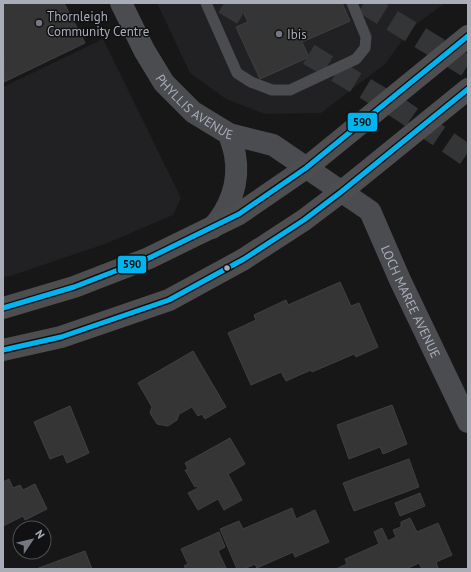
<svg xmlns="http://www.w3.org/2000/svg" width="471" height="572" font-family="'PT Sans',sans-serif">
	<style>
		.built { fill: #212123 }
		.building { fill: #353536; stroke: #3f4043 }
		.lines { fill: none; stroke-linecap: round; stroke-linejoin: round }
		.highway-tunnel { stroke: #343537; stroke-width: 22; stroke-dasharray: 22 11; stroke-linecap: butt }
		.lane { stroke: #4b4c50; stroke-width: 11 }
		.street { stroke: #4b4c50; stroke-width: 22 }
		.highway { stroke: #4e4e51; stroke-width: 22 }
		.bus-1-casing { stroke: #111113; stroke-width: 8 }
		.bus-1 { stroke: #00b5ef; stroke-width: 5 }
		.poi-dot { fill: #757880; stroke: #111113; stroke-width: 1.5 }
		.bus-dot { fill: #a8adb8; stroke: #111113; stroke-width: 1.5 }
		.labels { text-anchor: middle; stroke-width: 3; stroke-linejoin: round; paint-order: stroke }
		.poi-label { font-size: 13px; fill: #a8adb8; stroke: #111113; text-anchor: start }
		.street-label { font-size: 13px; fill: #a8adb8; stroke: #111113 }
		.line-badge { stroke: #111113; stroke-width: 1.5 }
		.pale-badge-label { font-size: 11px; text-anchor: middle; font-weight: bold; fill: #111 }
	</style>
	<rect width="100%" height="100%" fill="#171717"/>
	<g class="built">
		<polygon points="157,3 445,3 411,28 385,64 321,113 265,114 226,99 190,73"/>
		<polygon points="103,39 181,198 173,215 105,244 10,276 3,277 3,87"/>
	</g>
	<g class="building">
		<polygon points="3,3 64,3 85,43 4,82"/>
		<polygon points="239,3 342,3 350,21 302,42 309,57 260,79 236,27 248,22"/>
		<polygon points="340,282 351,306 359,303 378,347 356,357 354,354 312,372 311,370 286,381 281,372 251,385 228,333 256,320 254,315 286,300 288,305"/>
		<polygon points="193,351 226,407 205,419 202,414 198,416 192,407 179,414 177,420 168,426 157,424 150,413 152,407 138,383"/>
		<polygon points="392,405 407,444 383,454 380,447 349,459 337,425"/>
		<polygon points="70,406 89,453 67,463 63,454 50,459 34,422"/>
		<polygon points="230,438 245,464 228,474 242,500 224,510 218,499 198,510 188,493 198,488 197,486 195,487 185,470 188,469 185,463"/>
		<polygon points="409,459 419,487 354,511 343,483"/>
		<polygon points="9,479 13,488 20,485 23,490 35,484 47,509 25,520 23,516 3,526 3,482"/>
		<polygon points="420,493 425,506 400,516 395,503"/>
		<polygon points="292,508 296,519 315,510 329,542 295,557 293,552 257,568 255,564 244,569 237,569 220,529 239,521 243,529"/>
		<polygon points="410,518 417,532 438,523 452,555 436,562 438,568 435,569 422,569 419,563 406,569 336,569 347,564 345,559 379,544 374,532 382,528 388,541 396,537 393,530 401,527 401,522"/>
		<polygon points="219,532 225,547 218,551 226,568 186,569 184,566 188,564 181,549"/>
		<polygon points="85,551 92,569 36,569"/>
	</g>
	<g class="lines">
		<g class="highway-tunnel">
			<polyline points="224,3 401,110 468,156"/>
			<polyline points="364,3 468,67"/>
		</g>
		<polyline class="lane" points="206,3 237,73 251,82 272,90 290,90 356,59 365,48 366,37 352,3"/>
		<g class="street">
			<path id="s1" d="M121 3 144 50 164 83 193 112 229 134 273 145 370 211 400 280 468 422"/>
			<path d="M212 228C230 209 240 182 235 155 234 148 231 141 229 134"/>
		</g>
		<g class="highway">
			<polyline points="3,308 74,287 149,258 239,214 306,168 468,36"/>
			<polyline points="3,350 61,337 169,300 244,259 304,220 341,192 468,89"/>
		</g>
		<g class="bus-1-casing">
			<g id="bus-1">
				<polyline points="3,308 74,287 149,258 239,214 306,168 468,36"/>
				<polyline points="3,350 61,337 169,300 244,259 304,220 341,192 468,89"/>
			</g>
		</g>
		<use href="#bus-1" class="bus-1"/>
	</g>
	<g class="poi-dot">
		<circle cx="39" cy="23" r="4"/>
		<circle cx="279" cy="34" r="4"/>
	</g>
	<circle class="bus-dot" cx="227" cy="268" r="3.5"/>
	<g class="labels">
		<g class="poi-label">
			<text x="47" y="21">Thornleigh<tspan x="47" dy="15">Community Centre</tspan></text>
			<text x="287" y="39">Ibis</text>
		</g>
		<g class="street-label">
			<text dy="5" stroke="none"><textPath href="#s1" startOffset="130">PHYLLIS AVENUE</textPath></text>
			<text dy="5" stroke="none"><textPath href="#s1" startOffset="436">LOCH MAREE AVENUE</textPath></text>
		</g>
	</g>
	<g class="line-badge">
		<rect x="347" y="112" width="31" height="20" rx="4" fill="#00b5ef"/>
		<rect x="117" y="255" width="30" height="19" rx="4" fill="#00b5ef"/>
	</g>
	<g class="pale-badge-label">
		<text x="362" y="126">590</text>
		<text x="132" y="268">590</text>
	</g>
	<rect width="471" height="572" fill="none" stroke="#a8adb8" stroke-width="8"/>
	<g transform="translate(32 540) rotate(55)"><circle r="19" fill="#111113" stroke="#4d4f55"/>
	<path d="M0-3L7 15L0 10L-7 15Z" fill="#757880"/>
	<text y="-6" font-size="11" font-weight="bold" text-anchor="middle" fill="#a8adb8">N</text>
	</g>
</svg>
